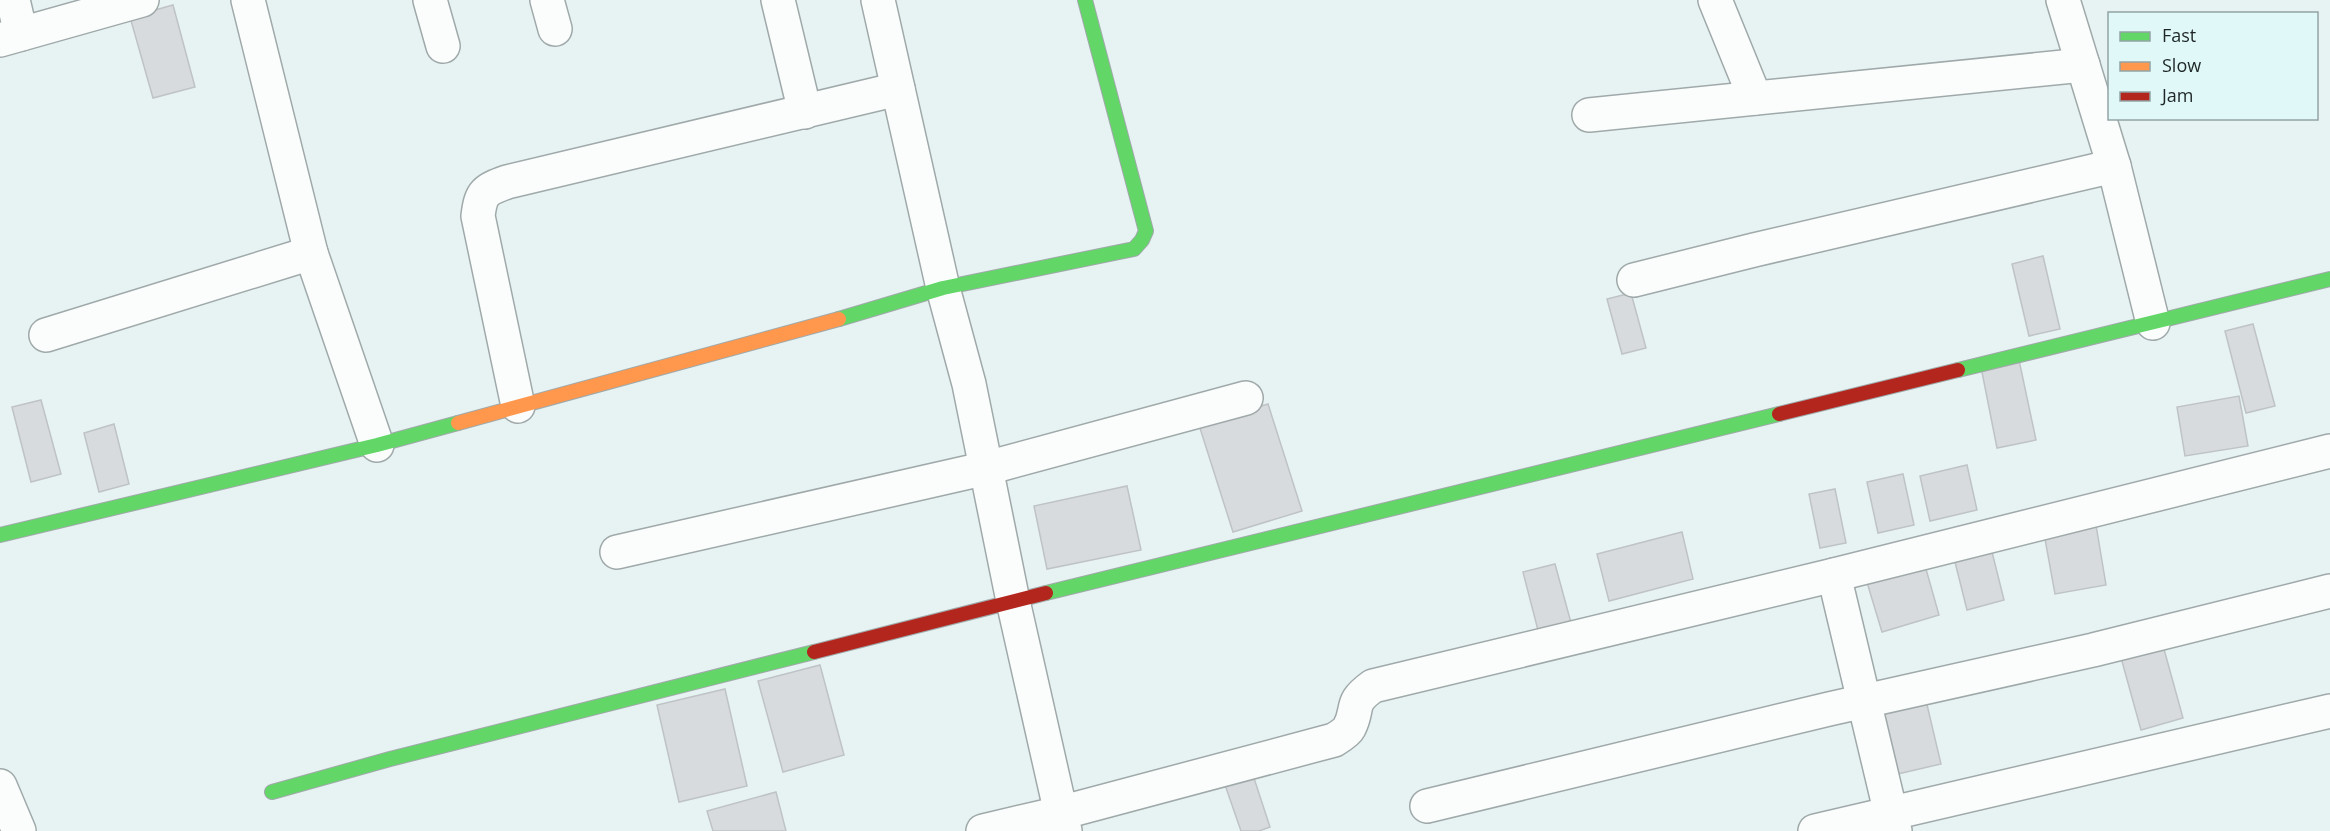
<svg xmlns="http://www.w3.org/2000/svg" width="2330" height="831" font-family="'Open Sans',sans-serif">
	<style>
		.building { fill: #d8dbde; stroke: #bfc3c5; stroke-width: 1.5 }
		.lines { fill: none; stroke-linecap: round; stroke-linejoin: round }
		.street-casing { stroke: #a0a9a9; stroke-width: 36 }
		.fast-casing { stroke: #a0a9a9; stroke-width: 16 }
		.slow-casing { stroke: #a0a9a9; stroke-width: 16 }
		.jam-casing { stroke: #a0a9a9; stroke-width: 16 }
		.street { stroke: #fbfdfd; stroke-width: 33 }
		.fast { stroke: #63d668; stroke-width: 14 }
		.slow { stroke: #ff974d; stroke-width: 14 }
		.jam { stroke: #b3261e; stroke-width: 14 }
	</style>
	<rect width="100%" height="100%" fill="#e7f3f3"/>
	<g class="building">
		<polygon points="173,5 195,87 153,98 130,17"/>
		<polygon points="2043,256 2060,329 2029,336 2012,264"/>
		<polygon points="1631,293 1646,348 1622,354 1607,299"/>
		<polygon points="2253,324 2275,406 2246,413 2225,331"/>
		<polygon points="2019,360 2036,440 1997,448 1981,367"/>
		<polygon points="2239,396 2248,446 2185,456 2177,407"/>
		<polygon points="41,400 61,474 31,482 12,407"/>
		<polygon points="1268,404 1302,511 1233,532 1199,425"/>
		<polygon points="114,424 129,484 99,492 84,433"/>
		<polygon points="1967,465 1977,510 1930,521 1920,476"/>
		<polygon points="1903,474 1914,525 1878,533 1867,482"/>
		<polygon points="1127,486 1141,550 1047,569 1034,506"/>
		<polygon points="1835,489 1846,543 1820,548 1809,494"/>
		<polygon points="2095,519 2106,585 2055,594 2043,528"/>
		<polygon points="1682,532 1693,579 1609,601 1597,554"/>
		<polygon points="1990,544 2004,600 1967,610 1953,554"/>
		<polygon points="1924,562 1939,615 1882,632 1866,579"/>
		<polygon points="1555,564 1573,630 1540,638 1523,572"/>
		<polygon points="2162,642 2183,718 2141,730 2120,654"/>
		<polygon points="820,665 844,755 783,772 758,681"/>
		<polygon points="725,689 747,786 679,802 657,705"/>
		<polygon points="1924,692 1941,764 1889,776 1872,704"/>
		<polygon points="1252,772 1270,827 1259,831 1241,831 1224,782"/>
		<polygon points="776,792 786,831 713,831 707,811"/>
	</g>
	<g class="lines">
		<g class="street-casing">
			<g id="street">
				<polyline points="13,0 21,34"/>
				<polyline points="248,0 311,253 377,445"/>
				<polyline points="430,0 443,46"/>
				<polyline points="547,0 555,29"/>
				<polyline points="778,0 805,112"/>
				<polyline points="878,0 943,288 969,384 1013,601 1065,831"/>
				<polyline points="1715,0 1755,98"/>
				<polyline points="2063,0 2114,166 2153,323"/>
				<polyline points="0,40 142,0"/>
				<polyline points="1589,115 2083,65"/>
				<polyline points="1634,280 1754,250 2114,166"/>
				<polyline points="46,335 311,253"/>
				<path d="M518 406 478 216C481 192 485 190 507 182L898 89"/>
				<polyline points="617,552 987,468 1246,398"/>
				<polyline points="1834,575 2330,451"/>
				<polyline points="0,786 19,831"/>
				<polyline points="1427,806 1829,709 2093,650 2330,591"/>
				<path d="M983 831 1060 813 1334 740C1339 737 1347 732 1349 728 1360 707 1348 704 1373 686L1834 575 1895 831"/>
				<polyline points="1815,831 2330,711"/>
			</g>
		</g>
		<g class="fast-casing">
			<g id="fast">
				<polyline points="839,319 943,288 1134,249 1142,240 1146,231 1085,0"/>
				<polyline points="1958,370 2330,279"/>
				<polyline points="0,535 377,445 458,423"/>
				<polyline points="1046,593 1779,414"/>
				<polyline points="272,792 390,759 814,652"/>
			</g>
		</g>
		<g class="slow-casing">
			<polyline id="slow" points="458,423 839,319"/>
		</g>
		<g class="jam-casing">
			<g id="jam">
				<polyline points="1779,414 1958,370"/>
				<polyline points="814,652 1046,593"/>
			</g>
		</g>
		<use href="#street" class="street"/>
		<use href="#fast" class="fast"/>
		<use href="#slow" class="slow"/>
		<use href="#jam" class="jam"/>
	</g>
	<rect x="2108" y="12" width="210" height="108" fill="#e1f8f9" stroke="#93a4a5" stroke-width="1.5"/>
	<rect x="2120" y="32" width="30" height="9" fill="#63d668" stroke="#93a4a5" stroke-width="1.5"/>
	<text x="2162" y="42" font-size="18" fill="#1e2627">Fast</text>
	<rect x="2120" y="62" width="30" height="9" fill="#ff974d" stroke="#93a4a5" stroke-width="1.5"/>
	<text x="2162" y="72" font-size="18" fill="#1e2627">Slow</text>
	<rect x="2120" y="92" width="30" height="9" fill="#b3261e" stroke="#93a4a5" stroke-width="1.5"/>
	<text x="2162" y="102" font-size="18" fill="#1e2627">Jam</text>
</svg>
